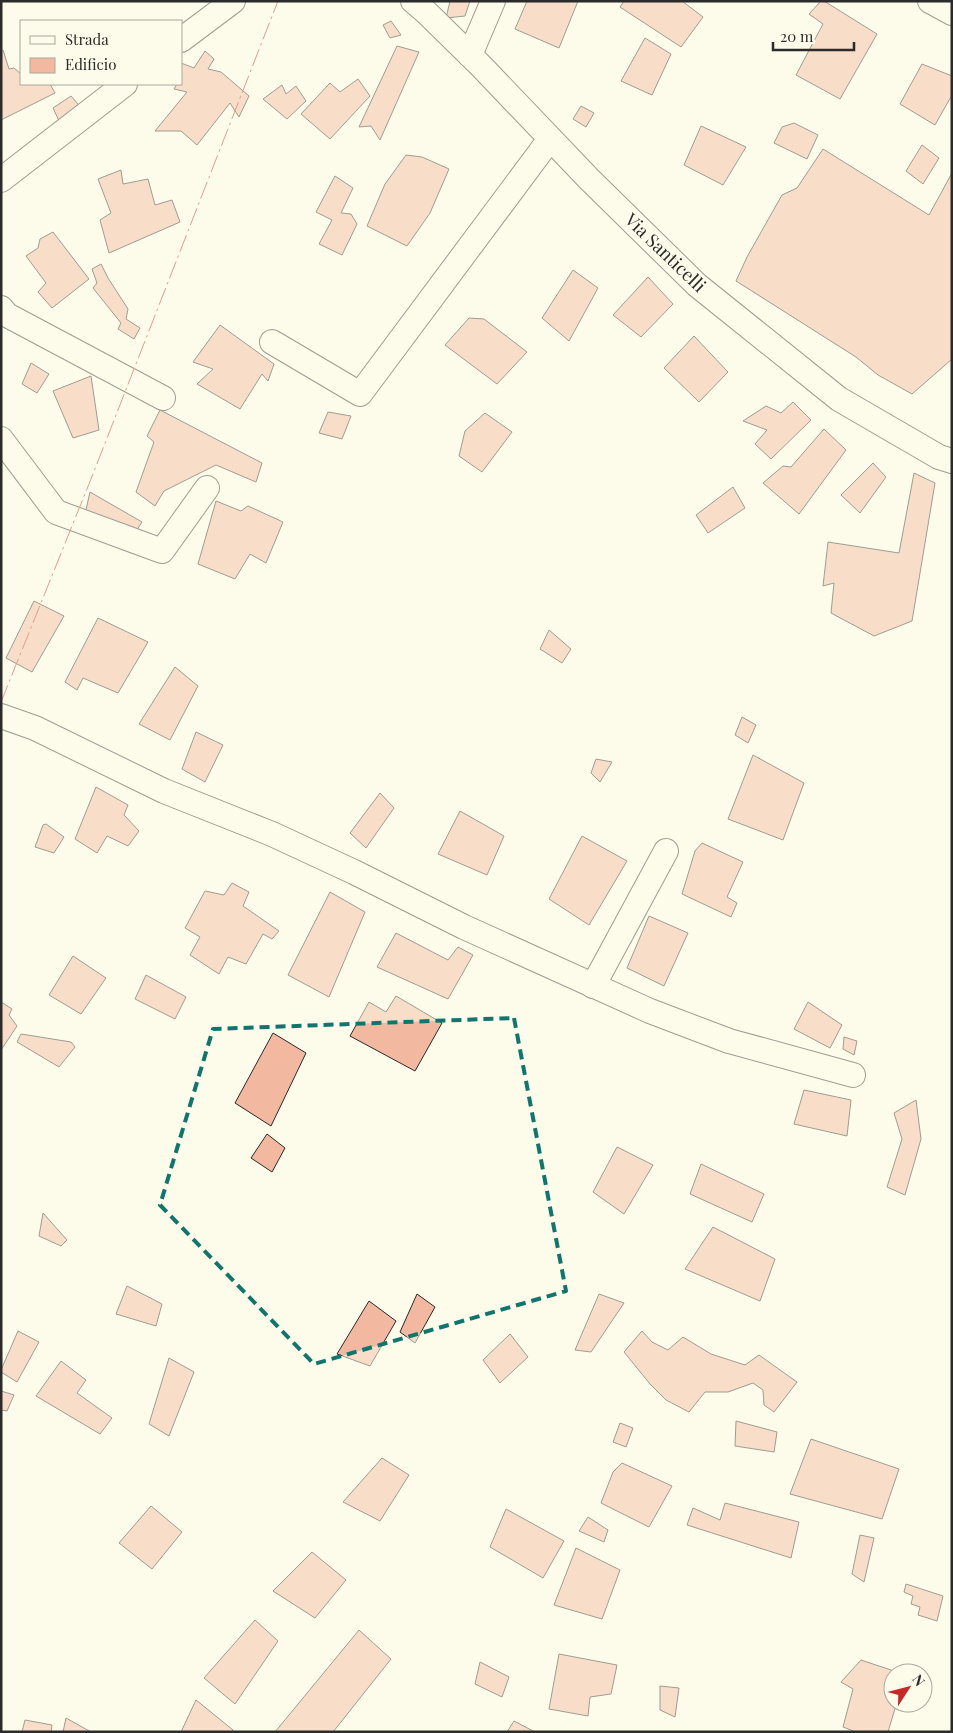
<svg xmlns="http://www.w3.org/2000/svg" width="953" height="1733" font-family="'Playfair Display',serif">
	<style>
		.building { fill: #f2b8a0; stroke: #2b2b2b }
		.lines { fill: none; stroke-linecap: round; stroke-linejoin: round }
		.minor-casing { stroke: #2b2b2b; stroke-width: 26 }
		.minor { stroke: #fdfbea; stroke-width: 24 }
		.power { stroke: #c62828; stroke-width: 1; stroke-dasharray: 18 4 2.5 4; stroke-linecap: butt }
		.marked { fill: none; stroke: #0f766e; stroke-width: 4; stroke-dasharray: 10 6; stroke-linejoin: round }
		.labels { text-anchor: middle; stroke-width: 4; stroke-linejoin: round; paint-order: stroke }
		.street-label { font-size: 18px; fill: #2b2b2b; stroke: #fdfbea }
	</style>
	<rect width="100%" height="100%" fill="#fdfbea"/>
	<g class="building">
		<polygon points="450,1 470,1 465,16 446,18"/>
		<polygon points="527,1 578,1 559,48 515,29"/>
		<polygon points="624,1 682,1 703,17 681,47 620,7"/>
		<polygon points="821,1 824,1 877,34 840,99 796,75 823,24 809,14"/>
		<polygon points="391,21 401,35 390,38 383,25"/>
		<polygon points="645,38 671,54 652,95 621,81"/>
		<polygon points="397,46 419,52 380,140 371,126 359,127"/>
		<polygon points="3,50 9,69 14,68 21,74 21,84 50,84 55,93 1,120 1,51"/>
		<polygon points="205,51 214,59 208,69 221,72 249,96 239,117 230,103 197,145 181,131 155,131 187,92 174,89 177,84 181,84 181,63 194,68"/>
		<polygon points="922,64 952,76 952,95 935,125 900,104"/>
		<polygon points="358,79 370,96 330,139 301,114 330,83 340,92"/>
		<polygon points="282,85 286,94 296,86 306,101 287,119 263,99"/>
		<polygon points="71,96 83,110 60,123 53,108"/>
		<polygon points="581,106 594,113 586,127 573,119"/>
		<polygon points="794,123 818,135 807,159 774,143 782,127"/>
		<polygon points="701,126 746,147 723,185 684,165"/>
		<polygon points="922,145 939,158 923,184 906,171"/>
		<polygon points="823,149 929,215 952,173 952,359 912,394 878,375 856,357 736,281 747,257 782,195 797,188"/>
		<polygon points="406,155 422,157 449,169 430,213 407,246 367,226 385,184"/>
		<polygon points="121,170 123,184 148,179 155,205 172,200 180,222 109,253 100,220 111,213 98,179"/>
		<polygon points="335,176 353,188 341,213 351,214 357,224 342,255 319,244 332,220 316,212"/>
		<polygon points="53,232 89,279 52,308 38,292 46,283 26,256 38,248 40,239"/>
		<polygon points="101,264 108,278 128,309 126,319 140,328 134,339 118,329 121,323 93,288 97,283 92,269"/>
		<polygon points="573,270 598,288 569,341 542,318"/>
		<polygon points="648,277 673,304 641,337 613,315"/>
		<polygon points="469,318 484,319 527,352 497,384 445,345"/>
		<polygon points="220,325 274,364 268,381 262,374 240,409 197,384 213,369 193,362"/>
		<polygon points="694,336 728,372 699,402 664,368"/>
		<polygon points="31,363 49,374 37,393 22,384"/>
		<polygon points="91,376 99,430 73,438 53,391"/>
		<polygon points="793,402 811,420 771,459 755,444 767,430 743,421 766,406 781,413"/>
		<polygon points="160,410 262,463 256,482 216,465 164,491 155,506 136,492 154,442 147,436"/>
		<polygon points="328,412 351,416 342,439 319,433"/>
		<polygon points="485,413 512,432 482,472 459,456 465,431"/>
		<polygon points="824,429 846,450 799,514 763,483 783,466 791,467"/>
		<polygon points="873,463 886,477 860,513 841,495"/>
		<polygon points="914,473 935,483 912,621 874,636 831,613 834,583 823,586 828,542 899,553"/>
		<polygon points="733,487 745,508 708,533 696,515"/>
		<polygon points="90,492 142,522 133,536 85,514"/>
		<polygon points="216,501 241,511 248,506 283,522 266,563 250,554 235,579 198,564"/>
		<polygon points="34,601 64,616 32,672 6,658"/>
		<polygon points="98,618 148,642 118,693 83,678 77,690 65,682"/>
		<polygon points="549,630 571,649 562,663 540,649"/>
		<polygon points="175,667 198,686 170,740 139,724"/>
		<polygon points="742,717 756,725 748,743 735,735"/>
		<polygon points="196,732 223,745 205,782 182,769"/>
		<polygon points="753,755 804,783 783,840 728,819"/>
		<polygon points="596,759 612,762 600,782 591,773"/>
		<polygon points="96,787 128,805 124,815 139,831 128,846 107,836 97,853 75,839"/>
		<polygon points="380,793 394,808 366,848 350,833"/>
		<polygon points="460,811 504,836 487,875 438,854"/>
		<polygon points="46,824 64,837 54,853 35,847 43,825"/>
		<polygon points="582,836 627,861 589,925 549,899"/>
		<polygon points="702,843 743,862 727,897 737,903 731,917 682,894 695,851"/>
		<polygon points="232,883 249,892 243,906 279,931 272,939 263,934 246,964 228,957 219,974 190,955 200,937 185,928 205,891 224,895"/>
		<polygon points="330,892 365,912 329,997 288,975"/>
		<polygon points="649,916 688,933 664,986 627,968"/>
		<polygon points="396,933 448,960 458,947 473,955 448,999 377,967"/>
		<polygon points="73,956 106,978 81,1014 49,995"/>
		<polygon points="146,975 186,997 175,1019 135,999"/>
		<polygon points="396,996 442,1023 415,1071 350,1036 369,1002 386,1012"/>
		<polygon points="1,1002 12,1009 9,1015 17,1026 1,1050"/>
		<polygon points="808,1002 842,1025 830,1048 794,1029"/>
		<polygon points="273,1033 306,1053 271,1126 235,1103"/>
		<polygon points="21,1034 71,1042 75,1047 59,1067 17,1042"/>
		<polygon points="844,1037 857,1041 854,1055 843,1049"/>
		<polygon points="804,1090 851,1100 847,1136 794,1124"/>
		<polygon points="916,1100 921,1139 905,1195 887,1187 902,1139 894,1113"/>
		<polygon points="267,1134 285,1148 272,1172 251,1158"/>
		<polygon points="617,1147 653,1165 624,1214 593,1192"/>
		<polygon points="701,1164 764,1194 752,1222 690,1194"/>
		<polygon points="43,1213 67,1240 61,1246 39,1236"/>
		<polygon points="713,1227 775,1259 760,1301 685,1269"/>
		<polygon points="127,1286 162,1304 156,1326 116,1314"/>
		<polygon points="417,1294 435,1307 415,1343 400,1332"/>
		<polygon points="599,1294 624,1303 591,1352 575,1350"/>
		<polygon points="369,1301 396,1321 370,1366 337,1354"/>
		<polygon points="18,1331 39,1342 17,1382 1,1372 1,1370"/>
		<polygon points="642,1331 652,1342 668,1350 683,1337 711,1354 745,1365 759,1355 797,1382 774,1412 764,1405 763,1390 753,1383 728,1392 705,1392 689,1412 666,1400 650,1384 624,1352"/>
		<polygon points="510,1334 528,1357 500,1383 483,1360"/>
		<polygon points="169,1358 194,1372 169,1436 149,1424"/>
		<polygon points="61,1361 86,1380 77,1393 112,1418 100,1434 36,1396"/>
		<polygon points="1,1391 14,1395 7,1411 1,1410"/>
		<polygon points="736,1421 777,1432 774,1452 735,1446"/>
		<polygon points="620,1423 633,1428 626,1447 613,1442"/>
		<polygon points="811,1439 899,1469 882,1519 790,1494"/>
		<polygon points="382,1458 409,1475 380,1521 343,1502"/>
		<polygon points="622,1463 672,1486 649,1527 601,1503 613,1472"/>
		<polygon points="725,1503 799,1522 791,1558 687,1525 693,1508 720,1520"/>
		<polygon points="151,1506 182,1532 152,1569 119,1543"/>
		<polygon points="506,1509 564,1541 543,1578 490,1547"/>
		<polygon points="588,1517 608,1530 604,1542 579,1531"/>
		<polygon points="860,1535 874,1538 864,1582 852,1574"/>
		<polygon points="576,1548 620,1570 602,1619 554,1605"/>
		<polygon points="312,1552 346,1580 315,1618 273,1591"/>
		<polygon points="906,1584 943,1596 937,1621 918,1615 920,1607 911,1604 913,1596 904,1592"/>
		<polygon points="255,1620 278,1641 235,1704 204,1678"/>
		<polygon points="359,1630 391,1659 333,1732 275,1732"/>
		<polygon points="559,1654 617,1665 611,1694 590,1697 588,1716 549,1709"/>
		<polygon points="861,1660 900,1673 893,1673 893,1703 905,1703 904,1705 896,1705 888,1732 856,1732 843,1727 853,1689 841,1682"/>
		<polygon points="480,1662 509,1677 502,1697 475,1684"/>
		<polygon points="660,1686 679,1688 675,1717 660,1710"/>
		<polygon points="196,1700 233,1730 232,1732 181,1732"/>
		<polygon points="66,1718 91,1732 63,1732"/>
		<polygon points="25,1720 52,1725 51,1732 22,1732"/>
		<polygon points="514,1721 535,1732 507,1732"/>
	</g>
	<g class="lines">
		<g class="minor-casing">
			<g id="minor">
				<polyline points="413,1 427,13 482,67 589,179 697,285 839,399 939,457 952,461"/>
				<polyline points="930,1 952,13"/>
				<polyline points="181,40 233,1"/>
				<polyline points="470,55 493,1"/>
				<polyline points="1,180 125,84"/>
				<polyline points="1,308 7,315 163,398"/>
				<polyline points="272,342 360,394 550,139"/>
				<polyline points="1,439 56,512 162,551 207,488"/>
				<polyline points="1,716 35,728 164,791 272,834 354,872 464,927 650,1011 729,1041 853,1075"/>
				<polyline points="593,986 666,851"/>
			</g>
		</g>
		<use href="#minor" class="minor"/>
		<polyline class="power" points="1,702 91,479 278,1"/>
	</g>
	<path d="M0 0H953V1733H0ZM514 1018 566 1291 314 1364 160 1205 213 1029Z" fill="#fdfbea" fill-opacity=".55" fill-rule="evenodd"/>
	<path class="marked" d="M514 1018 566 1291 314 1364 160 1205 213 1029Z"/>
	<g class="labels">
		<g class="street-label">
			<text transform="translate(665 253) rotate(44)" y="6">Via Santicelli</text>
		</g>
	</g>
	<rect width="953" height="1733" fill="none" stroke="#2b2b2b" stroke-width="5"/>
	<rect x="20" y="20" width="162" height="65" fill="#fdfbea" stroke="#a9a89e"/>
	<rect x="30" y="36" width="25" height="8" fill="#fdfbea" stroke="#a9a89e"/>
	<text x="65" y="45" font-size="15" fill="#2b2b2b">Strada</text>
	<rect x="30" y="58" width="25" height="15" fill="#f2b8a0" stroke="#a9a89e"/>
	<text x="65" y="70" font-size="15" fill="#2b2b2b">Edificio</text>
	<g transform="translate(908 1688) rotate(54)"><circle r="24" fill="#fdfbea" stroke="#a9a89e"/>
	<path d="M0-4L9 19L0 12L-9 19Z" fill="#c62828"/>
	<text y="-8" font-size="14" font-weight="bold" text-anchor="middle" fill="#2b2b2b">N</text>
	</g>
	<path d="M773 42v8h81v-8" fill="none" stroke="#2b2b2b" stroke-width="2.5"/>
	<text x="780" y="42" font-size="15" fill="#2b2b2b" stroke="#fdfbea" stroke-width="4" paint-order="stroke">20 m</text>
</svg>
